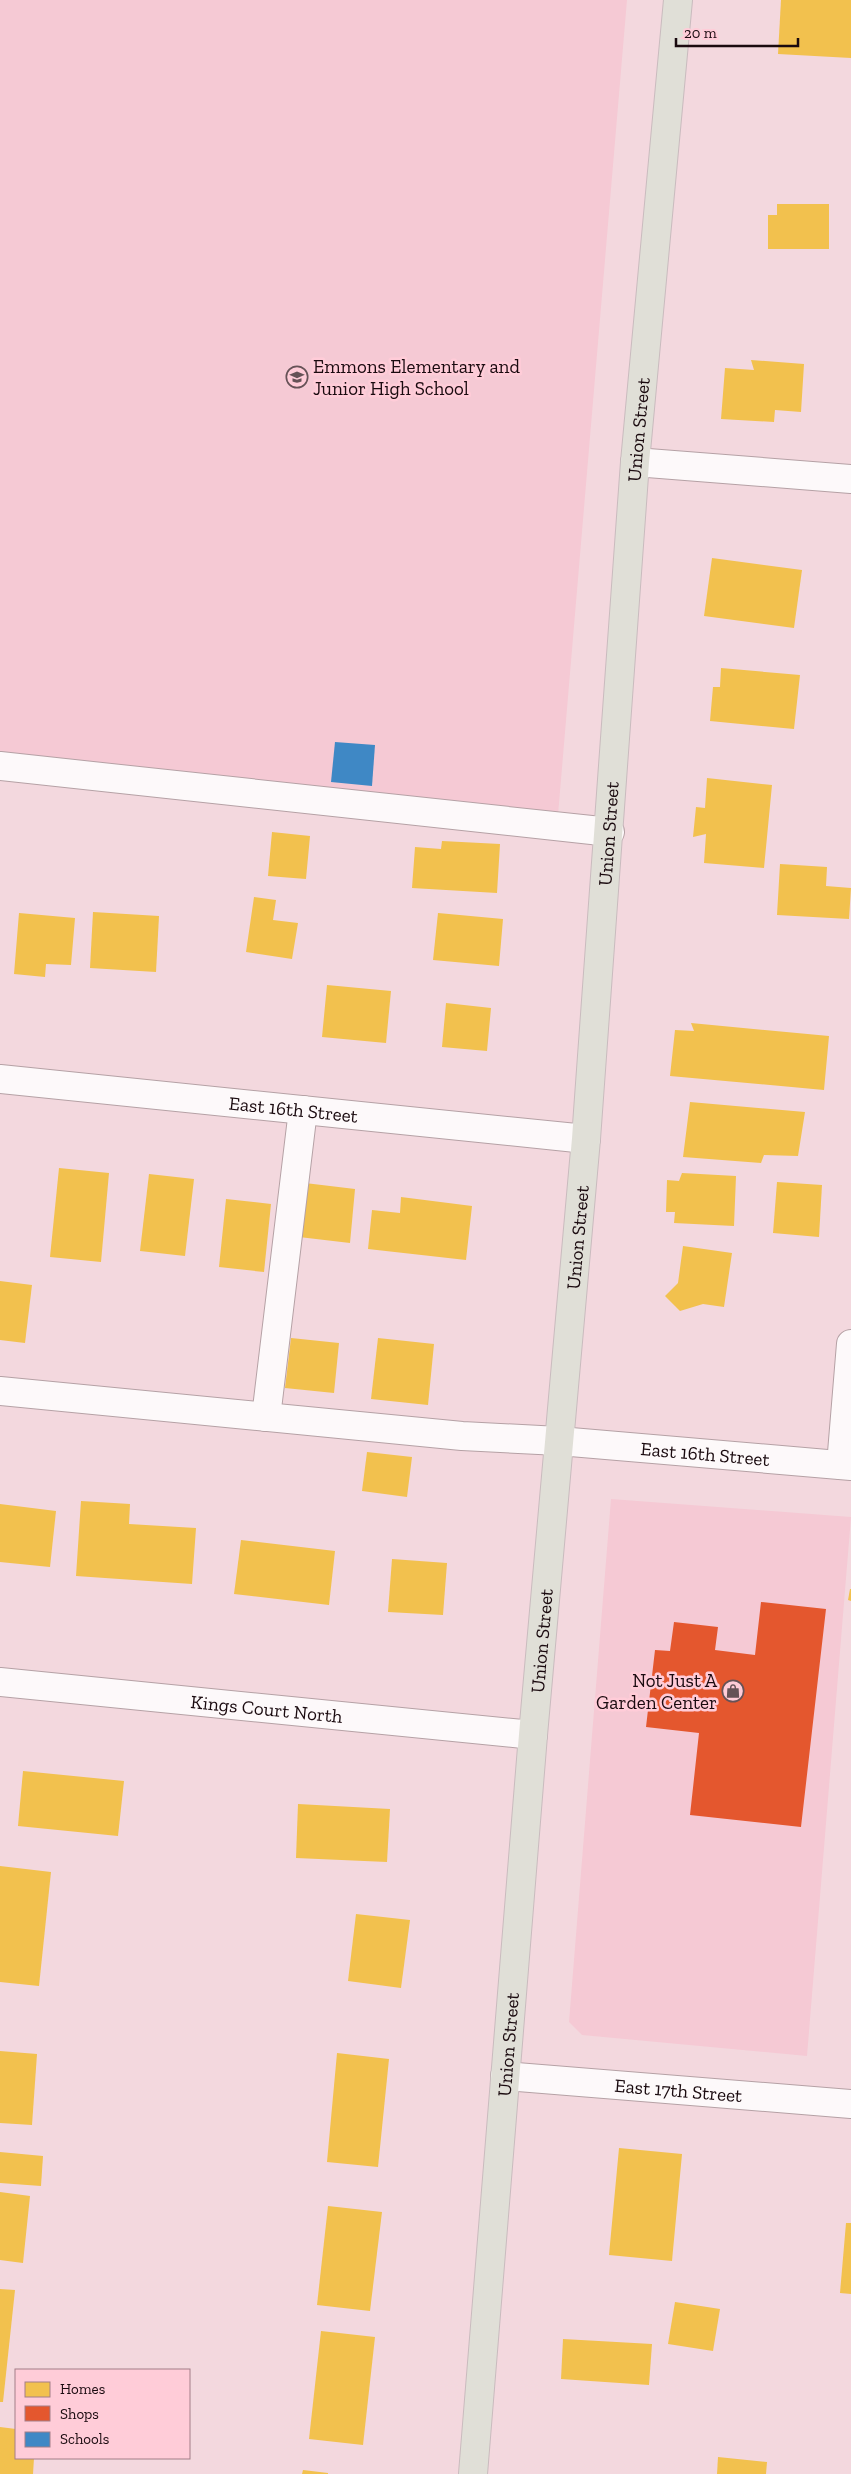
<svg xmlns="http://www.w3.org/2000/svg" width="851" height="2474" font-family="'Zilla Slab',serif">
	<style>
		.built { fill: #f5c9d4 }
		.homes { fill: #f2c14e }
		.shops { fill: #e4572e }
		.schools { fill: #3f88c5 }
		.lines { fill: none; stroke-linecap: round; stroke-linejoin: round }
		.minor-casing { stroke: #b5a1a5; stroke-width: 30 }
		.major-casing { stroke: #c9bbbe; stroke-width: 30 }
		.minor { stroke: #fdf9fa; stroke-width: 28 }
		.major { stroke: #e0dfd7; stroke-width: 28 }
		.labels { text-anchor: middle; stroke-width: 5; stroke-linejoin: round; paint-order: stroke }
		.poi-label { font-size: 19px; fill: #1a0a0f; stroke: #ffccd8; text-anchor: start }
		.street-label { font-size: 19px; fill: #1a0a0f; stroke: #ffccd8 }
	</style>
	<rect width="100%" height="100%" fill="#f3d8de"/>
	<g class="built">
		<polygon points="0,0 627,0 558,815 0,753"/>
		<polygon points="611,1499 851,1517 807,2056 582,2035 569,2022"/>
	</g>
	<g class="homes">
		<polygon points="781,0 851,0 851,58 778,54"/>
		<polygon points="777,204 829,204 829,249 768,249 768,215 777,215"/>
		<polygon points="751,360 804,364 801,412 775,410 774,422 721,419 725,368 754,370"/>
		<polygon points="712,558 802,570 794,628 704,616"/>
		<polygon points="721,668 800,675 794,729 710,721 713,687 720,687"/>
		<polygon points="707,778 772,785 764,868 704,863 706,834 693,837 696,807 705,808"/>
		<polygon points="272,832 310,836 306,879 268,876"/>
		<polygon points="442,841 500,844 497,893 412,888 415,847 441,849"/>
		<polygon points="780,864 827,867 826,886 851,888 849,919 777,915"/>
		<polygon points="254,897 276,900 273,920 298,923 292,959 246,952"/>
		<polygon points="93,912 159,916 156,972 90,968"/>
		<polygon points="19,913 75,918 71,965 46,964 45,977 14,974"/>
		<polygon points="438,913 503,919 499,966 433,960"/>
		<polygon points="327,985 391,991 386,1043 322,1037"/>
		<polygon points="446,1003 491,1008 487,1051 442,1047"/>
		<polygon points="691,1023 829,1036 824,1090 670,1076 675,1030 694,1031"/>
		<polygon points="690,1102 805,1112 798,1156 764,1155 761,1163 683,1157"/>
		<polygon points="59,1168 109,1173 101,1262 50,1257"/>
		<polygon points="682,1173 736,1176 734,1226 674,1223 675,1212 666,1212 667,1180 679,1181"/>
		<polygon points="149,1174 194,1179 185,1256 140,1251"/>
		<polygon points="777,1182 822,1185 819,1237 773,1233"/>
		<polygon points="305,1183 355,1189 350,1243 299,1237"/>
		<polygon points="401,1197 472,1206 466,1260 368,1249 372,1210 400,1213"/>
		<polygon points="226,1199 271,1204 264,1272 219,1267"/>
		<polygon points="683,1246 732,1253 724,1307 703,1304 680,1311 665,1296 678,1283"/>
		<polygon points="0,1281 32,1285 25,1343 0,1340"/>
		<polygon points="291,1338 339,1343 334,1393 285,1388"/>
		<polygon points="378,1338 434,1344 428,1405 371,1399"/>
		<polygon points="367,1452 412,1457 407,1497 362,1491"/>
		<polygon points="81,1501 130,1504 129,1524 196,1528 192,1584 76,1576"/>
		<polygon points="0,1504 56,1511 50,1567 0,1562"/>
		<polygon points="241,1540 335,1551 329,1605 234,1594"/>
		<polygon points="392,1559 447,1563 443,1615 388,1612"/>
		<polygon points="850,1589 851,1589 851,1601 848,1600"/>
		<polygon points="23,1771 124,1781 118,1836 18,1826"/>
		<polygon points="298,1804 390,1809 387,1862 296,1858"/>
		<polygon points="0,1866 51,1872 39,1986 0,1982"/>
		<polygon points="356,1914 410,1920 401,1988 348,1981"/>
		<polygon points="0,2051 37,2054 32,2125 0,2123"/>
		<polygon points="337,2053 389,2059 378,2167 327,2162"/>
		<polygon points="619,2148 682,2154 672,2261 609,2255"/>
		<polygon points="0,2152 43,2156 41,2186 0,2183"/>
		<polygon points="0,2192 30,2196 23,2263 0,2260"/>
		<polygon points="328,2206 382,2212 370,2311 317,2305"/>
		<polygon points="846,2223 851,2223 851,2294 840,2293"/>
		<polygon points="0,2289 15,2290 3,2402 0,2402"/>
		<polygon points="675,2302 720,2309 713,2351 668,2344"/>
		<polygon points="321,2331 375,2337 363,2445 309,2439"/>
		<polygon points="563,2339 652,2344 649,2385 561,2379"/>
		<polygon points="0,2427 16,2429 16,2458 34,2458 33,2474 0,2474"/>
		<polygon points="718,2457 767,2462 766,2474 717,2474"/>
		<polygon points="303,2470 328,2473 328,2474 302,2474"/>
	</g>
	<polygon class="shops" points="761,1602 826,1609 801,1827 690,1815 699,1733 646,1727 655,1650 670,1651 674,1622 718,1627 715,1650 755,1655"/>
	<polygon class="schools" points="335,742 375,745 372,786 331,782"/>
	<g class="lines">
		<g class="minor-casing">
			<g id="minor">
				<polyline points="635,462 851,479"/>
				<polyline points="0,766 610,832"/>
				<path id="s1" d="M0 1079 586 1139"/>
				<path id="s2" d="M0 1391 462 1436 559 1441 851 1466"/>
				<polyline points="266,1417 303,1110"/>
				<polyline points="841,1465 851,1344"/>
				<path id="s3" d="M0 1682 533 1735"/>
				<path id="s4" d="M505 2076 851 2104"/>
			</g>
		</g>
		<g class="major-casing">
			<g id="major">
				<path id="s5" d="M473 2474 533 1735 586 1139 635 462 678 0"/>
			</g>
		</g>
		<use href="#minor" class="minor"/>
		<use href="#major" class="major"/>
	</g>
	<defs>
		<g id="school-ring" transform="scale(1.125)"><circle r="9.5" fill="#ffccd8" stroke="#665257" stroke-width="1.5"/><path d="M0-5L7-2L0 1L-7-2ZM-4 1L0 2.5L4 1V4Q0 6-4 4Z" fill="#665257"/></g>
		<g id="shop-ring" transform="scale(1.125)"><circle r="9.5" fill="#ffccd8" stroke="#665257" stroke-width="1.5"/><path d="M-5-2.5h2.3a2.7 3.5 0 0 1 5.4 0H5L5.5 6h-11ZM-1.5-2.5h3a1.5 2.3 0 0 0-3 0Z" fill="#665257"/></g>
	</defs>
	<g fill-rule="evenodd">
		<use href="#school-ring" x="297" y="377"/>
		<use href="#shop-ring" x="733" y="1691"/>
	</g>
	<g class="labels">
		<g class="poi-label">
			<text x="313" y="373">Emmons Elementary and<tspan x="313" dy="22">Junior High School</tspan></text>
			<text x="717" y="1687" text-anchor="end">Not Just A<tspan x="717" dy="22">Garden Center</tspan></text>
		</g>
		<g class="street-label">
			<text dy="7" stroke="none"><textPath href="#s5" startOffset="2051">Union Street</textPath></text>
			<text dy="7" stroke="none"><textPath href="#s5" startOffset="1646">Union Street</textPath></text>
			<text dy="7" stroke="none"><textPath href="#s1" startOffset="295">East 16th Street</textPath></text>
			<text dy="7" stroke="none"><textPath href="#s5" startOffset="1241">Union Street</textPath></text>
			<text dy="7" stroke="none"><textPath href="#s2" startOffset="708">East 16th Street</textPath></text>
			<text dy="7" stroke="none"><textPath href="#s5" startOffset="836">Union Street</textPath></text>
			<text dy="7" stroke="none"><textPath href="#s3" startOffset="268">Kings Court North</textPath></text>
			<text dy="7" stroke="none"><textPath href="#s5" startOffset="431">Union Street</textPath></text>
			<text dy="7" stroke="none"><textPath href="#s4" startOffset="174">East 17th Street</textPath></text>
		</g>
	</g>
	<rect x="15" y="2369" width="175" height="90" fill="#ffccd8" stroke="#a37e88"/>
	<rect x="25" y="2382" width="25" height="15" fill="#f2c14e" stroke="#a37e88"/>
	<text x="60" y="2394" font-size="15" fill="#1a0a0f">Homes</text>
	<rect x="25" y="2406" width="25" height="15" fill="#e4572e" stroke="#a37e88"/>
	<text x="60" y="2419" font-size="15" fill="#1a0a0f">Shops</text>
	<rect x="25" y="2432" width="25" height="15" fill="#3f88c5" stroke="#a37e88"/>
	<text x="60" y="2444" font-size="15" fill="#1a0a0f">Schools</text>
	<path d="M676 38v8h122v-8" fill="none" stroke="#1a0a0f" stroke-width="2.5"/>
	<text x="684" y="38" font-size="15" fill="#1a0a0f" stroke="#ffccd8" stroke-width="4" paint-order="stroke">20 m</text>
</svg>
